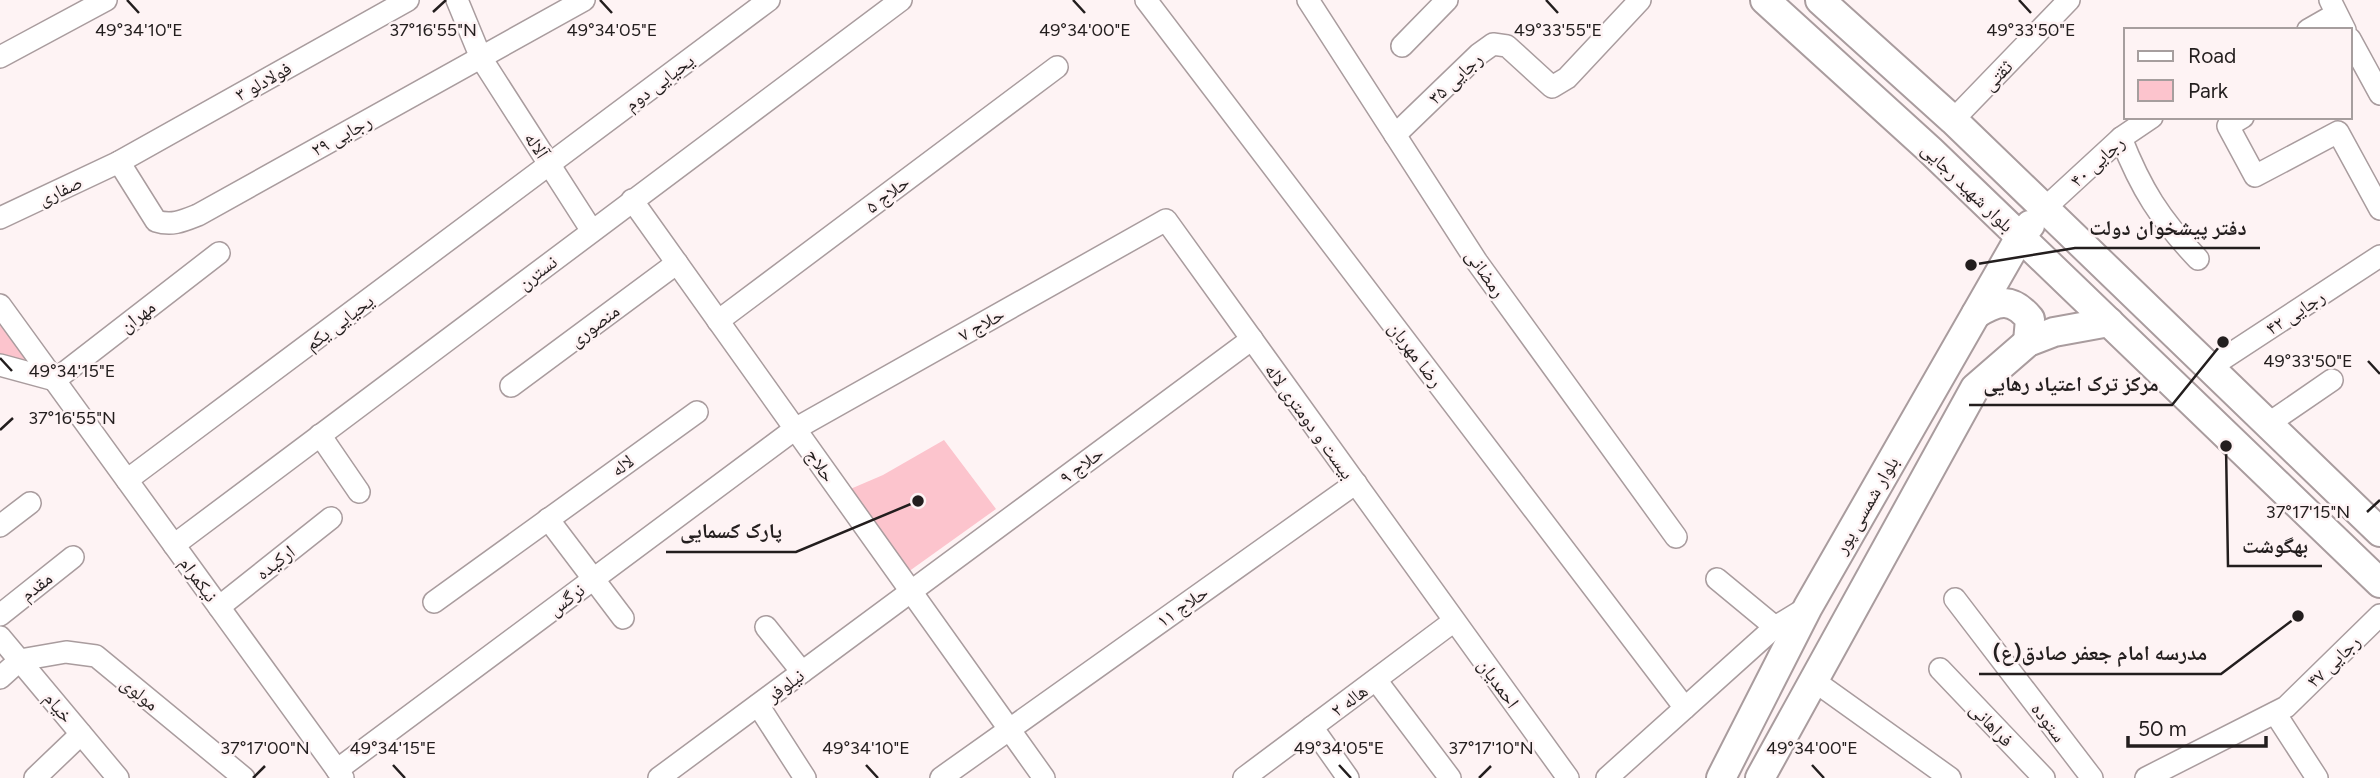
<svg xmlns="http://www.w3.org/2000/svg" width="2380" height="778" font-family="Figtree,'Noto Naskh Arabic',sans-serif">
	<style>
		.green { fill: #fcc4cd }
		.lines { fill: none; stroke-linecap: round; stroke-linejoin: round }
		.minor-casing { stroke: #a99c9e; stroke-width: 24 }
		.major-casing { stroke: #a99c9e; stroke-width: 32 }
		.minor { stroke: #fff; stroke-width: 21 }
		.major { stroke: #fff; stroke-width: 28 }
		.ticks { fill: none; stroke: #231e1e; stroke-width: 2.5 }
		.labels { text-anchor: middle; stroke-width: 5; stroke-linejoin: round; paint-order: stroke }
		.street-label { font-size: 19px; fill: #231e1e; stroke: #fef3f4 }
		.ticks-label { font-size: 18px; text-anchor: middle; fill: #231e1e; stroke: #fef3f4; stroke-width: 5; stroke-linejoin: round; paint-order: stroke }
		.leader { fill: none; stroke: #231e1e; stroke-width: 2.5 }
		.callout-dot { fill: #231e1e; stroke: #fef3f4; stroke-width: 2.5 }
		.callout-label { font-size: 21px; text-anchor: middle; font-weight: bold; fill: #231e1e; stroke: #fef3f4; stroke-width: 5; stroke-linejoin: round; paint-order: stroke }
	</style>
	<rect width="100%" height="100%" fill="#fef3f4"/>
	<g class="green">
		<polygon points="0,324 29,364 0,355"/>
		<polygon points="944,440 996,509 901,577 841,493 883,475"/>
	</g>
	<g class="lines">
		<g class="minor-casing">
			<g id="minor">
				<polyline points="457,0 481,58 592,231"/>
				<polyline points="1146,0 1685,708"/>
				<polyline points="1308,0 1477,262 1676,537"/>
				<polyline points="2330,0 2345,30"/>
				<polyline points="2308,30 2336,14"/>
				<polyline points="2350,39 2380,94"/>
				<polyline points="1402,46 1447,0"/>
				<polyline points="0,57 106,0"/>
				<polyline points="2243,117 2228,126 2255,176 2338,132 2380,209"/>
				<polyline points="1953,120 2069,0"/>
				<polyline points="1395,135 1479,54 1493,44 1507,46 1552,87 1567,78 1640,0"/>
				<path d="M2121 138C2141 189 2160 219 2198 259"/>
				<path d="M119 162 156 221C172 226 183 221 198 215L584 0"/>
				<polyline points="632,200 1044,778"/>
				<polyline points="2045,208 2121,138 2152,117"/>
				<polyline points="0,218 119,162 408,0"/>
				<polyline points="0,305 343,778"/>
				<polyline points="718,321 1057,67"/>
				<polyline points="0,365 55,380 219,253"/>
				<polyline points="2209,368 2380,256"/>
				<polyline points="511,386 677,263"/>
				<polyline points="2268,424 2332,380"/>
				<polyline points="320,435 359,492"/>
				<polyline points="127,480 769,0"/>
				<polyline points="548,519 623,618"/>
				<polyline points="0,526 30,503"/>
				<polyline points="174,545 901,0"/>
				<polyline points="1717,579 1775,627"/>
				<polyline points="1955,599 2092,778"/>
				<polyline points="434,602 697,412"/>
				<polyline points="219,607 331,518"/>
				<polyline points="0,615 73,557"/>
				<polyline points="766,627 802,672"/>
				<polyline points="0,637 118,778"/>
				<polyline points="1940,669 2044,778"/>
				<polyline points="0,678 20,660 66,652 96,656 244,778"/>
				<polyline points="1376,680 1450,778"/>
				<polyline points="1813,680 1950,778"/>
				<polyline points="758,705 805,778"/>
				<polyline points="2275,713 2317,778"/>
				<polyline points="1312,727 1348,778"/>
				<polyline points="337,770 795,429 1166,220 1568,778"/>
				<polyline points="35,778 81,734"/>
				<polyline points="659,778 1252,339"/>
				<polyline points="941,778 1356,483"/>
				<polyline points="1244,778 1454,621"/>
				<polyline points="1607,778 1775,627 1808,607"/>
				<polyline points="2146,778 2286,707 2380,615"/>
			</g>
		</g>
		<g class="major-casing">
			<g id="major">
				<polyline points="1765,0 1930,150 2380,583"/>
				<polyline points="1820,0 1953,120 2380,532"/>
				<path d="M1976 314C1998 300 2012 297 2030 319L2028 342"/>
				<polyline points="1721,778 1808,607 2020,237 2030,225"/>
				<polyline points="1760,778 1975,388 2028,342 2054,332 2109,322"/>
			</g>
		</g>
		<use href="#minor" class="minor"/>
		<use href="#major" class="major"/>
	</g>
	<path class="ticks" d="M127 0 139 13M600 0 612 13M1073 0 1085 13M1546 0 1558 13M2019 0 2031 13M433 12 446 0M0 358 12 371M2368 361 2380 374M0 430 13 418M2367 512 2380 500M393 765 405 778M866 765 878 778M1339 765 1351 778M1812 765 1824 778M253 778 265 766M1479 778 1491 766"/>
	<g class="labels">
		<g class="street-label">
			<text transform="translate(1997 75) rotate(-46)" y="7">ثقتی</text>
			<text transform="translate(1455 78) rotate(-43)" y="7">رجایی ۳۵</text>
			<text transform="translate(263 81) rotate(-29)" y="7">فولادلو ۳</text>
			<text transform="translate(659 82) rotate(-37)" y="7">یحیایی دوم</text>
			<text transform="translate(341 135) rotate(-29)" y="7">رجایی ۲۹</text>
			<text transform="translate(537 145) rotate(57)" y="7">آلاله</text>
			<text transform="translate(2097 161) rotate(-42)" y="7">رجایی ۴۰</text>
			<text transform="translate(1968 187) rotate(44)" y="7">بلوار شهید رجایی</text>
			<text transform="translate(60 190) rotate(-25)" y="7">صفاری</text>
			<text transform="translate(887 194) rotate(-37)" y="7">حلاج ۵</text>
			<text transform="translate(537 272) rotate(-37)" y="7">نسترن</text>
			<text transform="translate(1486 273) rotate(55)" y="7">رمضانی</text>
			<text transform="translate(2295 312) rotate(-33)" y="7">رجایی ۴۲</text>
			<text transform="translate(137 316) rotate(-38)" y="7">مهران</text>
			<text transform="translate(339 322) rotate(-37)" y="7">یحیایی یکم</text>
			<text transform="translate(981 324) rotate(-29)" y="7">حلاج ۷</text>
			<text transform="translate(594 325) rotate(-37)" y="7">منصوری</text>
			<text transform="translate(1416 354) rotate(53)" y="7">رضا مهربان</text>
			<text transform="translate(1310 421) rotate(54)" y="7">بیست و دومتری لاله</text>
			<text transform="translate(622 465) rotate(-36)" y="7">لاله</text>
			<text transform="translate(821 465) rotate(55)" y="7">حلاج</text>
			<text transform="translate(1081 465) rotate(-37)" y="7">حلاج ۹</text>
			<text transform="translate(1866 505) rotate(-60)" y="7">بلوار شمسی پور</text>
			<text transform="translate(275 562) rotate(-38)" y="7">ارکیده</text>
			<text transform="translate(199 579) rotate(54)" y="7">نیکمرام</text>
			<text transform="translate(36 586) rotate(-38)" y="7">مقدم</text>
			<text transform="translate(566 599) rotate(-37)" y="7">نرگس</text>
			<text transform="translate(1182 606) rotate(-35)" y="7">حلاج ۱۱</text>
			<text transform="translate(2333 661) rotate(-44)" y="7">رجایی ۴۷</text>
			<text transform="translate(1499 683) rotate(54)" y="7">احمدیان</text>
			<text transform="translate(785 685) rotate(-37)" y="7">نیلوفر</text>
			<text transform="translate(140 693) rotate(39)" y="7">مولوی</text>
			<text transform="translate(1349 700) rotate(-37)" y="7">هاله ۲</text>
			<text transform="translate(59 707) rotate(50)" y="7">خیام</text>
			<text transform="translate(2049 722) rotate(53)" y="7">ستوده</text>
			<text transform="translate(1992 724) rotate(46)" y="7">فراهانی</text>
		</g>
	</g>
	<g class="ticks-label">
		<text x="433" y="36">37°16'55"N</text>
		<text x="139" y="36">49°34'10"E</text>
		<text x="612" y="36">49°34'05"E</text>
		<text x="1085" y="36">49°34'00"E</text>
		<text x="1558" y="36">49°33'55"E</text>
		<text x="2031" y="36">49°33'50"E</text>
		<text x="2308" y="367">49°33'50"E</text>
		<text x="72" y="377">49°34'15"E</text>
		<text x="72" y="424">37°16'55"N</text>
		<text x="2308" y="518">37°17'15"N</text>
		<text x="393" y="754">49°34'15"E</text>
		<text x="866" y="754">49°34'10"E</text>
		<text x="1339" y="754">49°34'05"E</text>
		<text x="1812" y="754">49°34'00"E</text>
		<text x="265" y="754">37°17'00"N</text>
		<text x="1491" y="754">37°17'10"N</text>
	</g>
	<path class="leader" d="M1971 265L2075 248H2260M2223 342L2172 405H1969M918 501L796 552H666M2226 446L2228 566H2322M2298 616L2221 674H1979"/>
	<g class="callout-dot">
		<circle cx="1971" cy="265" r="7"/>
		<circle cx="2223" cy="342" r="7"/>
		<circle cx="918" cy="501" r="7"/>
		<circle cx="2226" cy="446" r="7"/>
		<circle cx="2298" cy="616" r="7"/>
	</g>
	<g class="callout-label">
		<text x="2168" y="235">دفتر پیشخوان دولت</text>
		<text x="2071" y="391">مرکز ترک اعتیاد رهایی</text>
		<text x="731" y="538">پارک کسمایی</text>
		<text x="2275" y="553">بهگوشت</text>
		<text x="2100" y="660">مدرسه امام جعفر صادق(ع)</text>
	</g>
	<rect x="2124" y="28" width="228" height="91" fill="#fef3f4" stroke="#a69e9e" stroke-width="2"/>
	<rect x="2138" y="51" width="35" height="10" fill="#ffffff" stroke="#a69e9e" stroke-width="2"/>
	<text x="2188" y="63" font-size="21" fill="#231e1e">Road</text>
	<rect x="2138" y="80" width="35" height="21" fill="#fcc4cd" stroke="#a69e9e" stroke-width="2"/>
	<text x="2188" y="98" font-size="21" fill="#231e1e">Park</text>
	<path d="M2128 736v10h138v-10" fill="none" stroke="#231e1e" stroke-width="3.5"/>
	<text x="2138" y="736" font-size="21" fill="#231e1e" stroke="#fef3f4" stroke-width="5" paint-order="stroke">50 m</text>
</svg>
